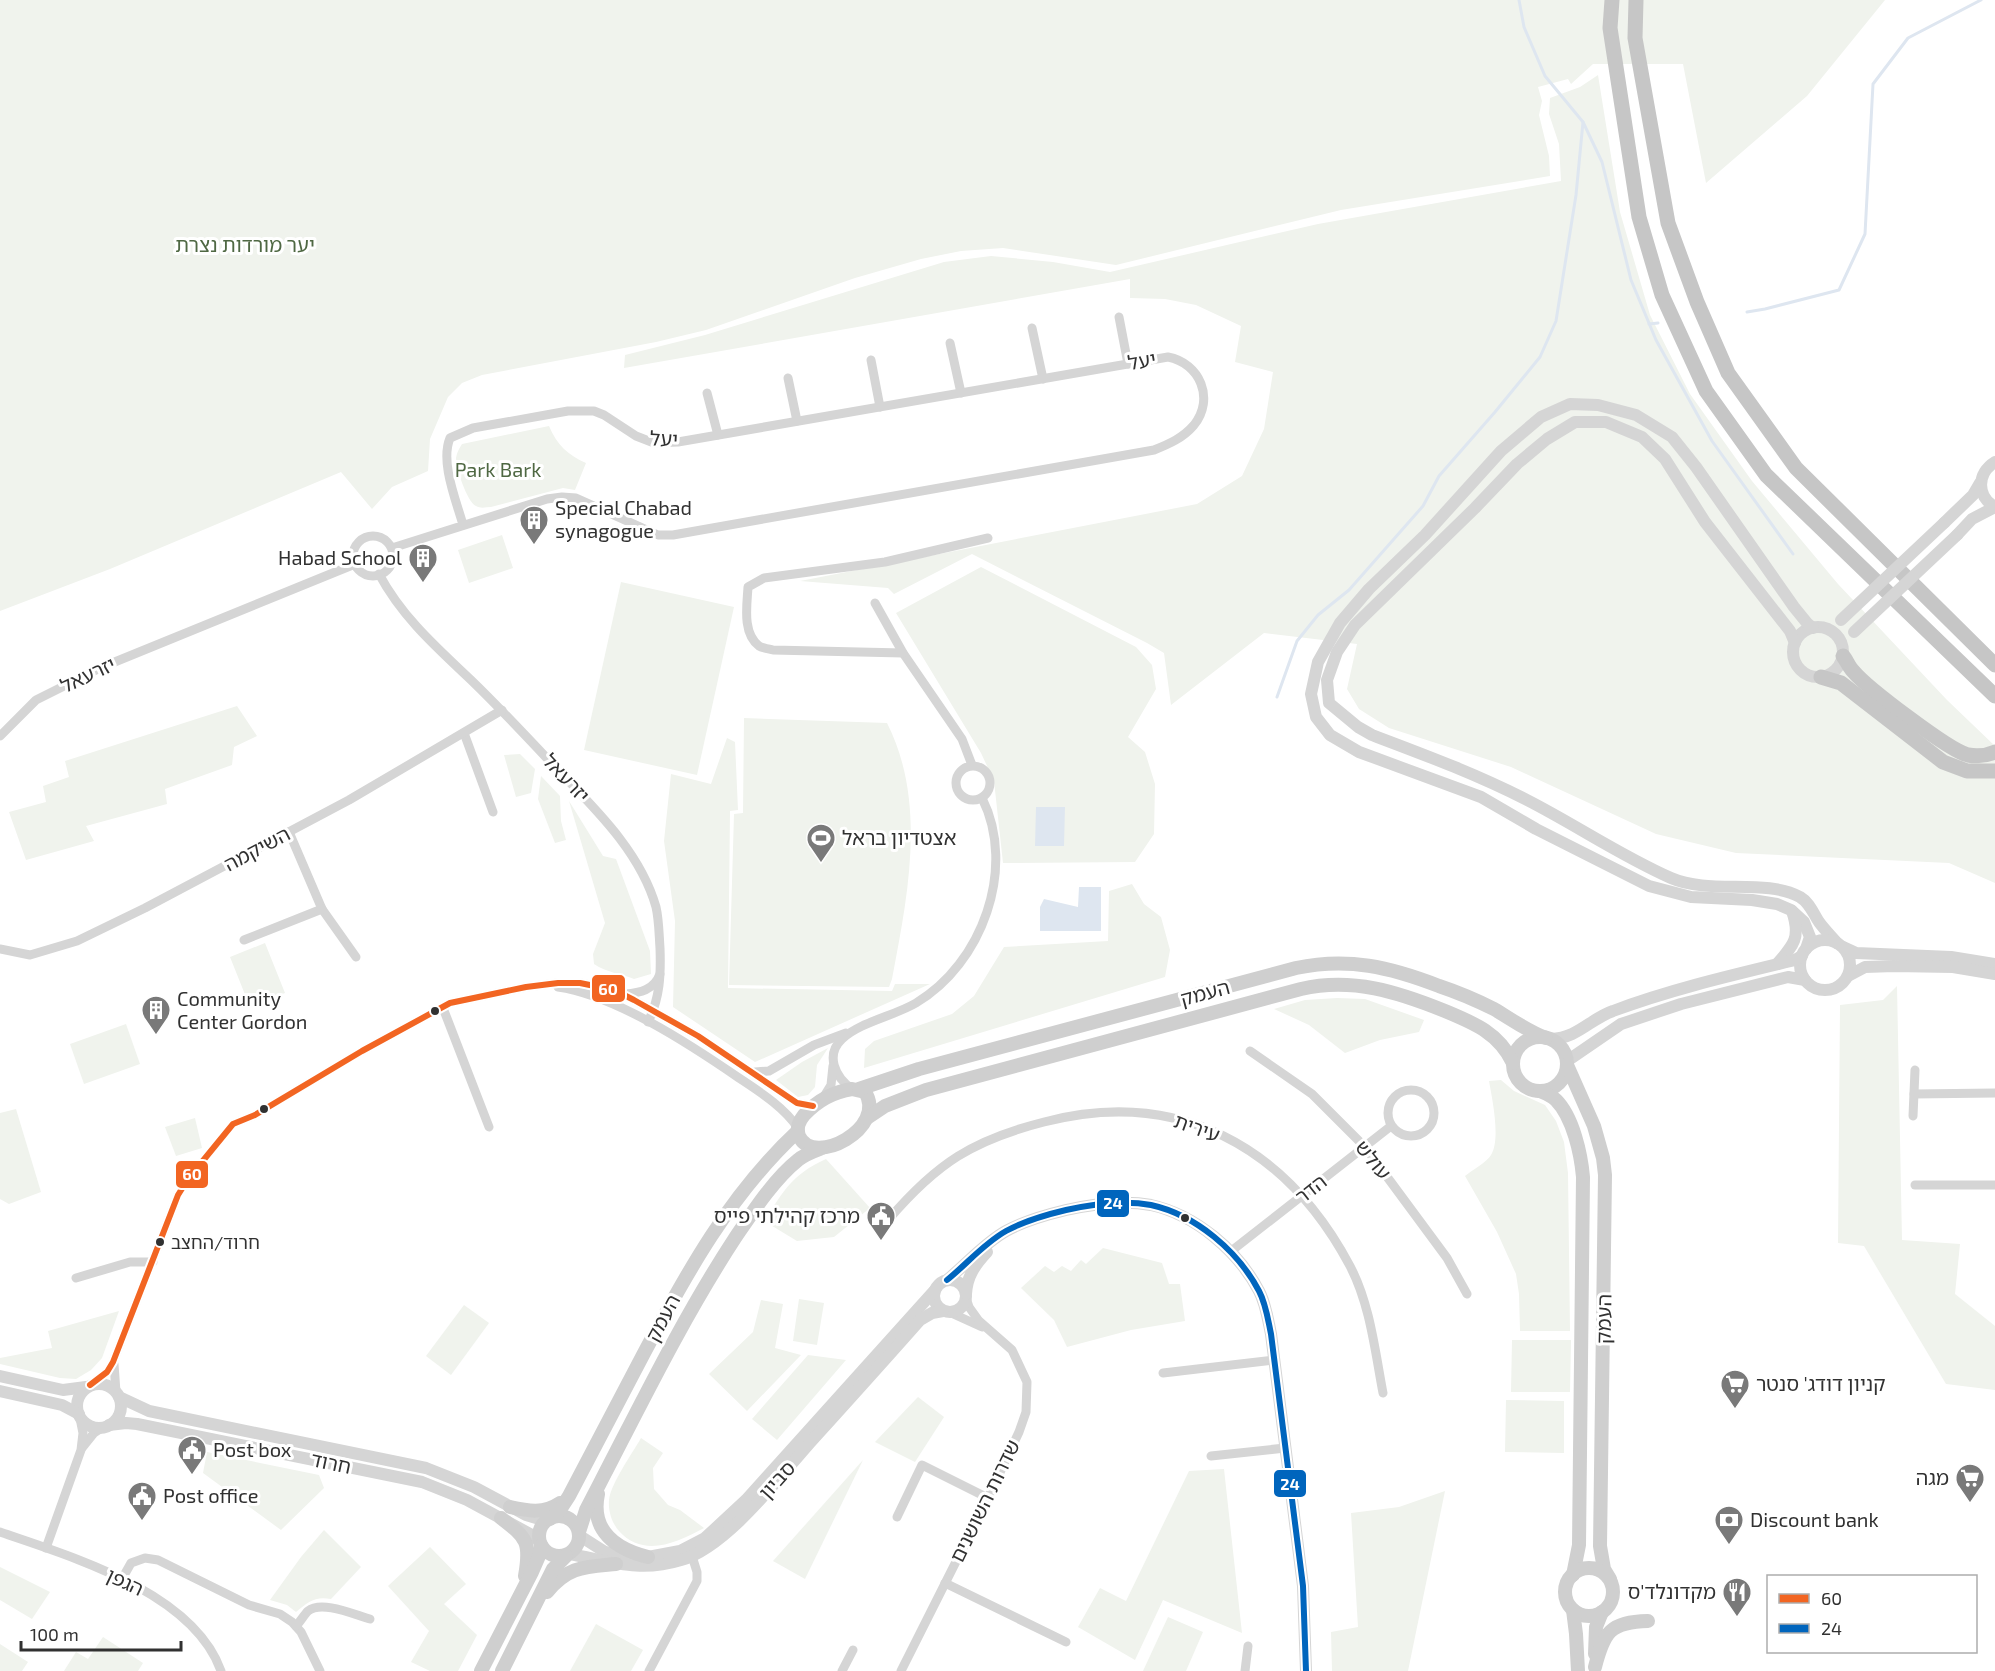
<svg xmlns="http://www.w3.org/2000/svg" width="1995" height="1671" font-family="'Exo 2','Noto Sans Hebrew',sans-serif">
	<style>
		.green { fill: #f0f3ed }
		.water { fill: #dee6f0 }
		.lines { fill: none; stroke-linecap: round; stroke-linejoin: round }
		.stream { stroke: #dee6f0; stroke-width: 3 }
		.minor { stroke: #d5d5d5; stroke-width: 9 }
		.tertiary { stroke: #d5d5d5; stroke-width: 12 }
		.secondary { stroke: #cfcfcf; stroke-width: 14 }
		.trunk { stroke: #c6c6c6; stroke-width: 15 }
		.tertiary-bridge { stroke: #d5d5d5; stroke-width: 12 }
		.bus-1-casing { stroke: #fff; stroke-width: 10 }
		.bus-2-casing { stroke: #fff; stroke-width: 10 }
		.bus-1 { stroke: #f26522; stroke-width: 6 }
		.bus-2 { stroke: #0065bd; stroke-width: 6 }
		.bus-dot { fill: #313131; stroke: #fff; stroke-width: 2 }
		.labels { text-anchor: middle; stroke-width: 6; stroke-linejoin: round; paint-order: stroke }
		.bus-label { font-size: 18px; fill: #313131; stroke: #fff; text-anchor: start }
		.park-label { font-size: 20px; fill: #4f6843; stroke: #fff }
		.street-label { font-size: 20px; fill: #313131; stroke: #fff }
		.poi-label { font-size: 20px; fill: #313131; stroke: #fff; text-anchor: start }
		.line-badge { stroke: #fff; stroke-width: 2 }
		.badge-label { font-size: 16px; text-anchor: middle; font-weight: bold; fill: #fff }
	</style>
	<rect width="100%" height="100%" fill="#fff"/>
	<g class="green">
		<polygon points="0,0 1885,0 1807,96 1706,183 1683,64 1593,64 1571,84 1568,79 1538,87 1542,101 1539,115 1549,156 1550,176 1341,210 1116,265 1003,248 961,251 921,259 855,278 706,330 656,342 482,375 462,383 448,397 430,439 428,471 392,487 372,509 341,472 110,569 0,611"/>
		<polygon points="1598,75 1620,212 1650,315 1690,394 1752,481 1838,584 1947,700 1995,746 1995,883 1949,863 1736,853 1656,834 1511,767 1389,728 1359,709 1347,689 1357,644 1264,633 1171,705 1164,653 1147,643 972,554 894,594 888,588 800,581 1197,504 1242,476 1264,429 1273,372 1235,362 1241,326 1196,305 1165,299 1130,298 1130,279 624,368 625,355 705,335 944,262 991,256 1053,262 1110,272 1318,224 1561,181 1559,144 1549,114 1550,98 1580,87"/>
		<path d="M549 426C557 445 568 455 586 463L575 490 563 488 491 507C486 507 481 509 476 506 467 502 456 468 456 458 457 452 459 449 462 444Z"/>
		<polygon points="502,535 513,568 469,583 458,550"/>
		<polygon points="981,567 1136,647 1152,665 1156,689 1128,737 1145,752 1155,784 1154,834 1135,862 1003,863 994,781 981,753 896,613"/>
		<polygon points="621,582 734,607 697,775 584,750"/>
		<polygon points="237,706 257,736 234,747 232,765 165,789 167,804 86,826 94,841 26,860 9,812 46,802 43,786 69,777 65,761"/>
		<path d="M744 718 887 723C927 802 908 895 892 979L889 987 729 985 734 814 743 813Z"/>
		<polygon points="727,738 735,742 738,810 730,811 728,988 892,991 895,984 930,984 755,1062 673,1007 675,921 664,841 671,774 711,784"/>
		<polygon points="520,754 535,769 531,793 516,797 504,755"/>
		<polygon points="541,776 560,796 561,821 566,840 555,843 538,799"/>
		<path d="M569 801 603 856 616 859 650 951 651 974 634 979C620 973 607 973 594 964L593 954 605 923Z"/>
		<polygon points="1132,884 1144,904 1161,917 1170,950 1165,977 864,1068 865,1049 874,1041 952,1014 974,996 1004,947 1108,941 1109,891"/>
		<polygon points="265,943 285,993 250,1007 230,957"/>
		<polygon points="1897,986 1902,1240 1960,1244 1955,1294 1995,1326 1995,1390 1946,1384 1864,1246 1838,1243 1840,1005 1883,1000"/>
		<polygon points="1337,998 1365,999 1424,1020 1419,1032 1380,1040 1345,1053 1309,1025 1274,1009 1305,1000"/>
		<polygon points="126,1024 140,1064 84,1084 70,1044"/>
		<polygon points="828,1048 817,1065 815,1087 808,1095 798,1097 776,1080 802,1062"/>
		<path d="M1501 1080 1514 1091 1545 1105 1556 1121 1564 1142 1568 1173 1570 1331H1520L1519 1294 1516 1274 1497 1232 1465 1176C1471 1171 1487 1162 1491 1155 1501 1139 1492 1098 1489 1081Z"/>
		<polygon points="16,1109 41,1192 9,1204 0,1199 0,1113"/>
		<polygon points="195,1118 202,1148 176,1156 165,1127"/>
		<path d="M826 1159 870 1208 834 1237 797 1241 764 1221C784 1191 791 1175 826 1159Z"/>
		<polygon points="1103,1248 1162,1263 1169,1284 1180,1284 1185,1321 1131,1330 1067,1347 1054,1320 1021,1288 1045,1266 1054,1272 1062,1266 1071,1271 1081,1260 1086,1264"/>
		<polygon points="799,1299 824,1303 817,1345 793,1341"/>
		<polygon points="761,1300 783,1304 775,1348 801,1355 747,1411 709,1374 753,1332"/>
		<polygon points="464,1305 489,1323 451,1375 426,1356"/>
		<polygon points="119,1311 102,1358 91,1370 76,1379 60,1378 0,1364 0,1358 52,1348 48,1331"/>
		<polygon points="1512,1340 1571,1340 1570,1392 1511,1392"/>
		<polygon points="808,1355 846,1360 777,1440 752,1419"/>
		<polygon points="918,1397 944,1417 915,1462 875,1442"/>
		<polygon points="1506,1400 1564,1401 1564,1453 1505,1452"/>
		<path d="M641 1438 663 1453 653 1468 654 1489 668 1505 680 1510 704 1528C677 1543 643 1558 619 1531 612 1523 608 1511 609 1500 611 1483 632 1454 641 1438Z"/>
		<polygon points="207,1452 319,1475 324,1488 281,1530 203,1473"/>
		<polygon points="863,1460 805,1579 773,1561"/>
		<polygon points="1224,1469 1242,1633 1163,1600 1135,1660 1078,1627 1100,1588 1126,1601 1189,1471"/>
		<polygon points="1445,1491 1408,1671 1332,1671 1331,1632 1358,1627 1351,1513 1399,1507"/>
		<path d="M324 1530 361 1567 331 1599C315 1596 308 1602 296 1612L287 1605 270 1600 301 1557Z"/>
		<polygon points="430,1547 466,1584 444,1604 477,1635 458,1671 430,1671 411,1662 429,1631 388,1586"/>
		<polygon points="0,1567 50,1592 32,1619 0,1600"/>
		<polygon points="1168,1617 1203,1632 1186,1671 1143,1671"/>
		<polygon points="596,1624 643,1650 631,1671 570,1671"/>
		<polygon points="103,1637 143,1663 138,1671 64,1671 76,1652 88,1659"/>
		<polygon points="0,1644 28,1662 22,1671 0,1671"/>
	</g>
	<g class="water">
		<polygon points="1036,807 1065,807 1064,846 1035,846"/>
		<polygon points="1079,887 1101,887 1101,931 1040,931 1040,907 1044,899 1078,907"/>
	</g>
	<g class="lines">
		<g class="stream">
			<polyline points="1519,0 1524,27 1545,76 1583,122 1602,162 1631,280 1656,340 1712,441 1793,554"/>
			<polyline points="1747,312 1765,309 1839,290 1865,234 1873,84 1908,38 1981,0"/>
			<polyline points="1649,324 1658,323"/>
			<polyline points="1277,697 1297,641 1318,615 1349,590 1423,506 1439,476 1495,412 1540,357 1556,321 1576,195 1583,122"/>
		</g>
		<g class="minor">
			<polyline points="1119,317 1128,364"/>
			<polyline points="1032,328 1043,379"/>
			<polyline points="950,343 961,393"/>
			<polyline points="871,360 880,407"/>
			<polyline points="788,378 797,421"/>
			<polyline points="707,393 718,435"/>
			<circle cx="373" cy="556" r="20"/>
			<path d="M392 548 547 499 562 497 576 498 658 535H673L1154 450C1169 444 1183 438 1194 425 1215 399 1200 363 1168 357L678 442 654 443 636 436 604 415 594 411H568L473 428 450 438C440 462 456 500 463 525"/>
			<path d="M379 574C402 617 436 647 471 680 500 708 528 738 556 768 594 808 640 851 656 907 659 920 659 934 660 948 661 975 660 998 648 1022"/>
			<polyline points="875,603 903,653 962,739 972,765"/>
			<path d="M903 653 773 650C769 649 762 648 759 646 742 633 747 605 748 587L764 578 885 562 988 538"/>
			<polyline points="464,733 493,812"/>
			<polyline points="0,736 36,700 100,668 355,564"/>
			<circle cx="973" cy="783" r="17"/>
			<polyline points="289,832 322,909 356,957"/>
			<polyline points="244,940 322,909"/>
			<polyline points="0,949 30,955 77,941 145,908 349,800 502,710"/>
			<path d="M558 987C615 995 691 1045 739 1078 760 1092 784 1107 798 1128"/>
			<path d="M625 994C640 993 654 990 660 974"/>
			<polyline points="443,1008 489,1127"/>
			<polyline points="1250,1051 1312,1094 1365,1147 1447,1258 1467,1294"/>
			<polyline points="755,1072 769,1071 814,1045 846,1033"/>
			<path d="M852 1089C835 1077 825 1055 842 1039 860 1022 894 1016 916 1003 982 964 1017 868 982 798"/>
			<circle cx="1411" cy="1113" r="23"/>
			<polyline points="1914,1094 1995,1093"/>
			<polyline points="823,1098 831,1085 833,1066"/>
			<polyline points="1913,1116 1915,1070"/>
			<polyline points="1915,1185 1995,1185"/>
			<path d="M889 1219C937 1163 973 1140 1044 1122 1178 1087 1286 1146 1350 1266 1370 1304 1375 1351 1383 1393"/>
			<polyline points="1230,1252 1391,1126"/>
			<polyline points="76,1278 130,1262 153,1262"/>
			<polyline points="949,1312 982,1327"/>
			<polyline points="114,1364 116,1392"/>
			<polyline points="1163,1373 1274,1360"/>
			<polyline points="90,1385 107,1372 113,1362 178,1195 188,1179 233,1124 255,1115 362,1051 450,1003 526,987 558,983 580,983 614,990 634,1000 698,1036 797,1103 813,1106"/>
			<polyline points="82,1448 94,1433 103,1427"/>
			<polyline points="1211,1456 1285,1448"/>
			<polyline points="897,1517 922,1465 988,1498"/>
			<path d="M0 1532C72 1557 193 1592 221 1671"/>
			<polyline points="46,1548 81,1450 83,1433 80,1418"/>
			<polyline points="122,1579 131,1563 145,1558 158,1560 249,1605 280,1614 292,1622 301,1632 320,1671"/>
			<polyline points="945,1583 1066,1642"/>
			<path d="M296 1626C300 1622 304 1615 308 1611 322 1600 355 1615 370 1619"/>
			<polyline points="649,1671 697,1581 697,1572 692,1556"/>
			<polyline points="842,1671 853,1650"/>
			<polyline points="901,1671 988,1498 1019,1432 1026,1412 1027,1382 1012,1350 979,1321 969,1307 966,1298"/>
			<polyline points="1245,1671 1248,1646"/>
		</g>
		<g class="tertiary">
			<path d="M1995 462C1977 473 1976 496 1995 507"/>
			<polyline points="1944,523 1973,495 1980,483"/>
			<polyline points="1957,535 1972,519 1995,507"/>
			<circle cx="1818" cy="652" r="25"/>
			<path d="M1795 643 1790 631 1705 522 1665 459 1642 437 1606 422H1575L1547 439 1517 464 1475 508 1355 625 1337 652 1327 680 1329 703 1358 727 1372 735C1425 755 1476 774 1527 800 1576 825 1621 856 1671 878 1710 895 1765 878 1800 897 1810 903 1813 913 1819 922 1824 929 1831 936 1837 943"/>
			<circle cx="1825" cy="965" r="25"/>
			<polyline points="1843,947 1856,953 1951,957 1995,964"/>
			<polyline points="1806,949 1810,937 1804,922 1791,910 1777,904 1752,900 1691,897 1649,886 1536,829 1481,797 1359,752 1330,735 1316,717 1311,694 1318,662 1340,623 1369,589 1425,535 1501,451 1541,417 1570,404 1598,405 1636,415 1672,437 1696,467 1794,607 1807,623 1813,628"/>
			<path d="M1777 964C1794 945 1801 937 1792 911"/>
			<polyline points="1848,976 1865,967 1894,966 1953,967 1995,974"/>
			<path d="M1551 1039C1578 1038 1590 1019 1613 1011 1672 989 1733 975 1795 960L1802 956"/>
			<polyline points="1567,1061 1621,1024 1681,1004 1788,977 1805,980"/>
			<circle cx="950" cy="1296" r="16"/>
			<path d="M947 1280C967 1264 983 1244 1006 1231 1024 1221 1045 1215 1066 1210 1093 1204 1124 1200 1151 1205 1196 1215 1238 1251 1259 1291 1266 1304 1268 1320 1271 1334L1303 1586 1306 1671"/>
			<path d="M966 1294C967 1276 975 1265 987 1252"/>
			<polyline points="0,1376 63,1390 86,1387"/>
			<circle cx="99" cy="1406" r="22"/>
			<polyline points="0,1391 62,1405 79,1414"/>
			<polyline points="119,1397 149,1411 426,1468 474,1487 526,1515 546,1521"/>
			<polyline points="109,1425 126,1423 137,1424 422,1482 467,1500 530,1534 540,1541"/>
			<polyline points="580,1536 605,1552 636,1557 648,1557 680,1551 705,1538 746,1500 935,1290"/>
			<path d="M569 1554C610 1561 639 1573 681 1560 726 1547 777 1480 808 1445 845 1404 883 1362 920 1320L932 1313 943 1311"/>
		</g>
		<g class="secondary">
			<circle cx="1540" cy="1064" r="27"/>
			<polyline points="1567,1065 1594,1126 1603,1158 1605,1175 1600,1546 1604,1569 1610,1579"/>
			<path d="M852 1089 865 1092C888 1128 813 1168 799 1136 796 1129 799 1121 804 1115 817 1101 832 1092 852 1089Z"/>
			<path d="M859 1089 919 1069 1296 968C1348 957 1390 967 1439 986 1457 992 1476 1000 1494 1009 1511 1019 1527 1031 1546 1038"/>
			<path d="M1540 1091C1545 1093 1552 1096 1556 1100 1573 1117 1581 1154 1583 1177L1579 1545 1573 1575"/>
			<path d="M867 1118 885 1106 926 1090 1301 989C1352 977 1398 992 1445 1011 1474 1023 1499 1033 1513 1063"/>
			<path d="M598 1494C590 1531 616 1549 648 1557"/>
			<path d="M510 1507C528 1511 544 1514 560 1503"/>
			<circle cx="559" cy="1536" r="20"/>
			<path d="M501 1518C527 1538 531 1542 525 1576"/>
			<path d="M550 1519 558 1513 569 1496C594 1449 618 1402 643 1355 686 1274 730 1194 798 1131"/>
			<path d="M579 1532 586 1510 600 1483C643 1400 684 1316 735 1238 752 1213 774 1179 798 1160 805 1154 814 1151 822 1148"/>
			<circle cx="1589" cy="1592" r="24"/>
			<path d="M547 1592C568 1566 585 1567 616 1564"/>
			<polyline points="1573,1610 1576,1634 1578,1671"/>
			<polyline points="1595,1654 1596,1627 1602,1612"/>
			<path d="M1595 1667C1604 1632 1610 1622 1648 1621"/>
			<polyline points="481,1671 532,1572 539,1556 541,1545"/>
			<polyline points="502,1671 553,1569 566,1556"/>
		</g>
		<g class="trunk">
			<polyline points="1612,0 1610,28 1639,217 1662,295 1706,391 1766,475 1995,696"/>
			<polyline points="1636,0 1635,38 1668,223 1697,302 1728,373 1796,468 1995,665"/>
			<path d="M1843 656C1847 661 1849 667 1853 671 1867 688 1950 751 1968 755 1979 757 1986 756 1995 752"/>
			<polyline points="1821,677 1841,683 1943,762 1967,771 1995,771"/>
		</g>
		<g class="tertiary-bridge">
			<polyline points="1841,620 1944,523"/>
			<polyline points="1854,632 1957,535"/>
		</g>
		<g class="bus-1-casing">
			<polyline id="bus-1" points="90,1385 107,1372 113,1362 178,1195 188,1179 233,1124 255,1115 362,1051 450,1003 526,987 558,983 580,983 614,990 634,1000 698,1036 797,1103 813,1106"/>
		</g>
		<g class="bus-2-casing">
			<path id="bus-2" d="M947 1280C967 1264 983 1244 1006 1231 1024 1221 1045 1215 1066 1210 1093 1204 1124 1200 1151 1205 1196 1215 1238 1251 1259 1291 1266 1304 1268 1320 1271 1334L1303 1586 1306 1671"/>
		</g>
		<use href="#bus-1" class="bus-1"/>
		<use href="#bus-2" class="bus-2"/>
	</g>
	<defs>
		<g id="building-pin" transform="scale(1.5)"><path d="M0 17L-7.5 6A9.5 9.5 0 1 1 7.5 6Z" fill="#797979" stroke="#fff"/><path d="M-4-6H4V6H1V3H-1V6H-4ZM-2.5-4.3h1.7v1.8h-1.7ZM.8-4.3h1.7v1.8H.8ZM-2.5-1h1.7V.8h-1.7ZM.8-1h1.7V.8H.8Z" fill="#fff"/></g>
		<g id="stadium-pin" transform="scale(1.5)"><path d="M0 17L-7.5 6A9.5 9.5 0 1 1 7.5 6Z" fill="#797979" stroke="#fff"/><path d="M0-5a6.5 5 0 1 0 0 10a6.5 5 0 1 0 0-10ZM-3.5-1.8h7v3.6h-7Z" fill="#fff"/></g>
		<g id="civic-pin" transform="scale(1.5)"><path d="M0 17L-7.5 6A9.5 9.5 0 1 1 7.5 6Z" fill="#797979" stroke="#fff"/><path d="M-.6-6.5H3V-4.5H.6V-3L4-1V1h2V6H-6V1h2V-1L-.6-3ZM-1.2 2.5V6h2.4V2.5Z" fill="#fff"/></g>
		<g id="supermarket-pin" transform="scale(1.5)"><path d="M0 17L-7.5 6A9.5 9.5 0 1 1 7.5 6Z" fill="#797979" stroke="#fff"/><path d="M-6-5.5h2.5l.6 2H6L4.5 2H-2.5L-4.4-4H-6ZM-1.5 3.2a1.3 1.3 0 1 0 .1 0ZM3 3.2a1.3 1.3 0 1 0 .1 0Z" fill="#fff"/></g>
		<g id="bank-pin" transform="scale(1.5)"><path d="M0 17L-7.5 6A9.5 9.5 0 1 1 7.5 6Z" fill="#797979" stroke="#fff"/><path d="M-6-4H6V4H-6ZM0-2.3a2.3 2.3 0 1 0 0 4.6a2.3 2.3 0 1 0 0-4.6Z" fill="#fff"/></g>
		<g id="restaurant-pin" transform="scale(1.5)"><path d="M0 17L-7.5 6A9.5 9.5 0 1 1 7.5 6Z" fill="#797979" stroke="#fff"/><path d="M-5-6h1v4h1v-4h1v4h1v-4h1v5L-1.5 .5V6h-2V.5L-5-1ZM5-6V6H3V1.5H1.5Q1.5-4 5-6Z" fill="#fff"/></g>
	</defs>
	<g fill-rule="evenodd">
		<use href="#building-pin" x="534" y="520"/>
		<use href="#building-pin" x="423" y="558"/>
		<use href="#stadium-pin" x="821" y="838"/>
		<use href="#building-pin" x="156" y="1010"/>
		<use href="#civic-pin" x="881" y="1216"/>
		<use href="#supermarket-pin" x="1735" y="1384"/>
		<use href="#civic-pin" x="192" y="1450"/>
		<use href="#supermarket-pin" x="1970" y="1478"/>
		<use href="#civic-pin" x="142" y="1496"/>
		<use href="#bank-pin" x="1729" y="1520"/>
		<use href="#restaurant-pin" x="1737" y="1592"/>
	</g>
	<g class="bus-dot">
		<circle cx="435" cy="1011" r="5"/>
		<circle cx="264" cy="1109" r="5"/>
		<circle cx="1185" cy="1218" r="5"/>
		<circle cx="160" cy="1242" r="5"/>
	</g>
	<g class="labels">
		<g class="bus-label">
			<text x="171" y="1249">חרוד/החצב</text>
		</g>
		<g class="park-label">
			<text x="245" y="252">יער מורדות נצרת</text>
			<text x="498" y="477">Park Bark</text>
		</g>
		<g class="street-label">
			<text transform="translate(1142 361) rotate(-10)" y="7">יעל</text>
			<text transform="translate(664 439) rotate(3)" y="7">יעל</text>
			<text transform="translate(88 675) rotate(-25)" y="7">יזרעאל</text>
			<text transform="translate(566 778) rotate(47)" y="7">יזרעאל</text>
			<text transform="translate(257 849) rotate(-28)" y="7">השיקמה</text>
			<text transform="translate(1205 993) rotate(-15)" y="7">העמק</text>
			<text transform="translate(1197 1128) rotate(20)" y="7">עירית</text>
			<text transform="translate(1373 1160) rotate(51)" y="7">עולש</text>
			<text transform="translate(1311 1189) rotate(-38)" y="7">הדר</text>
			<text transform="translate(663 1318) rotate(-62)" y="7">העמק</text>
			<text transform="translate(1604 1319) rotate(-89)" y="7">העמק</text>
			<text transform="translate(331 1463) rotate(12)" y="7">חרוד</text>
			<text transform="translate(777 1480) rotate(-48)" y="7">סביון</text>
			<text transform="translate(985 1501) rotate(-64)" y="7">שדרות השושנים</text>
			<text transform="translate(125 1582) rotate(25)" y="7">הגפן</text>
		</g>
		<g class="poi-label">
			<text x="555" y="515">Special Chabad<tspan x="555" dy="23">synagogue</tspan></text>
			<text x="402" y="565" text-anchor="end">Habad School</text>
			<text x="842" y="845">אצטדיון בראל</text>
			<text x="177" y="1006">Community<tspan x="177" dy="23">Center Gordon</tspan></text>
			<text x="860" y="1223" text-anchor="end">מרכז קהילתי פייס</text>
			<text x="1756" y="1391">קניון דודג' סנטר</text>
			<text x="213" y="1457">Post box</text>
			<text x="1949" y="1485" text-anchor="end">מגה</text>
			<text x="163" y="1503">Post office</text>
			<text x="1750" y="1527">Discount bank</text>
			<text x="1716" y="1599" text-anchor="end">מקדונלד'ס</text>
		</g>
	</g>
	<g class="line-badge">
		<rect x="591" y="974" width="35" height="29" rx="6" fill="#f26522"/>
		<rect x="175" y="1160" width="34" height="29" rx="6" fill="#f26522"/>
		<rect x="1096" y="1189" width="34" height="29" rx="6" fill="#0065bd"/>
		<rect x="1273" y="1469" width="34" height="29" rx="6" fill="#0065bd"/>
	</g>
	<g class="badge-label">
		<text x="608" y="995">60</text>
		<text x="192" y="1180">60</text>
		<text x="1113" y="1209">24</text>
		<text x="1290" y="1490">24</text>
	</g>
	<rect x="1767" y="1575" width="210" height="78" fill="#ffffff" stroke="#adadad" stroke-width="1.5"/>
	<rect x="1779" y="1594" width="30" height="9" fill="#f26522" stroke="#adadad" stroke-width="1.5"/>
	<text x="1821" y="1605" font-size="18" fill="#313131">60</text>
	<rect x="1779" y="1624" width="30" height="9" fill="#0065bd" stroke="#adadad" stroke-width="1.5"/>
	<text x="1821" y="1635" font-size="18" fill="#313131">24</text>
	<path d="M21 1641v9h160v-9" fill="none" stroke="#313131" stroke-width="3"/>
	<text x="30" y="1641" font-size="18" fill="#313131" stroke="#ffffff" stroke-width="4.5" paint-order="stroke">100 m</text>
</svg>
